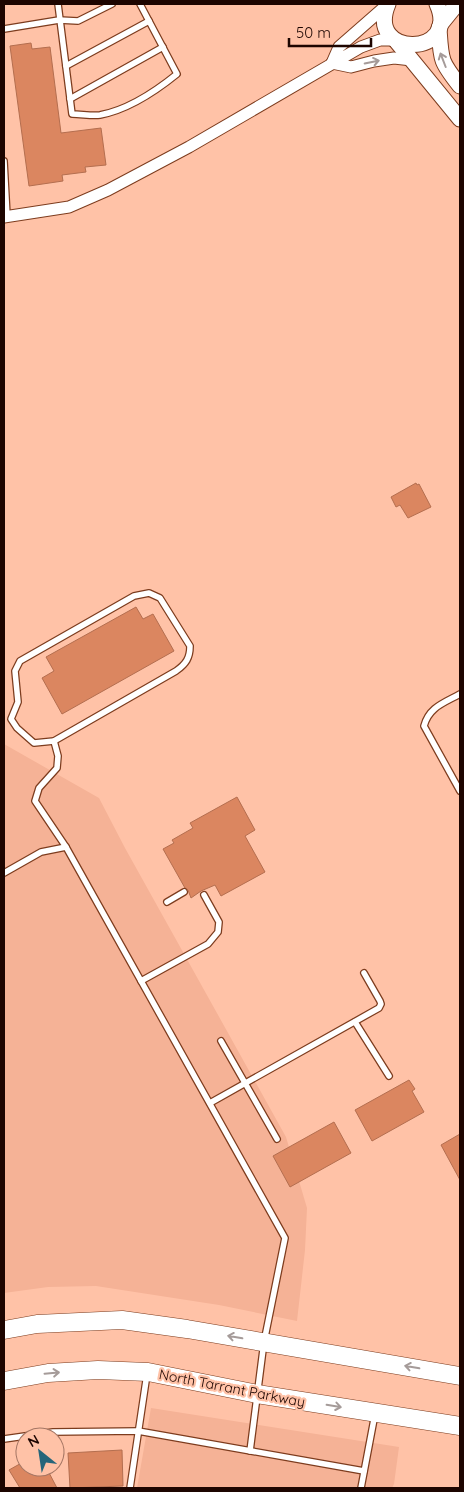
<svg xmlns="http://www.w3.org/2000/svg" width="464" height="1492" font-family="Quicksand,sans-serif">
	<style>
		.built { fill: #f5b296 }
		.building { fill: #db8660; stroke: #b46e4f }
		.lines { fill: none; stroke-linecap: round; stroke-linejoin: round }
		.lane-casing { stroke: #7d3c1e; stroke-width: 8 }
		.street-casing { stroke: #7d3c1e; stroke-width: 13 }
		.secondary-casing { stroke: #7d3c1e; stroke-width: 17 }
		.primary-casing { stroke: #7d3c1e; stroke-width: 19 }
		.lane { stroke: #fff; stroke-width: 5.5 }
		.street { stroke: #fff; stroke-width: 11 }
		.secondary { stroke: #fff; stroke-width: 15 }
		.primary { stroke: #fff; stroke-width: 18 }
		.oneway { stroke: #a59b99 }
		.labels { text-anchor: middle; stroke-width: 4.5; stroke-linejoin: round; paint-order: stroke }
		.street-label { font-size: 14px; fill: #1d0500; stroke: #ffc2a7 }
	</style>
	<rect width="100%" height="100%" fill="#ffc2a7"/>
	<g class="built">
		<polygon points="4,744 99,798 125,848 286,1137 307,1208 305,1250 297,1321 219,1305 96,1286 48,1287 4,1293"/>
		<polygon points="151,1408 399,1447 394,1484 392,1488 137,1488"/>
	</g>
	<g class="building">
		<polygon points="31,43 32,49 50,47 61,133 101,128 106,165 85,167 86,172 62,175 63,181 29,186 10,46"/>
		<polygon points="416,483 417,485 419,484 431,507 408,518 400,505 396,507 391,497"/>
		<polygon points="136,607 143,619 153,614 174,651 62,714 42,678 54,671 46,657"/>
		<polygon points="237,797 255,830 245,836 265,872 221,896 215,885 201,891 191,898 188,890 185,888 163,849 174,843 172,840 193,828 190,823"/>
		<polygon points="409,1080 415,1089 412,1091 424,1112 372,1141 355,1110"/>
		<polygon points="334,1122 351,1153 290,1187 273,1156"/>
		<polygon points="460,1134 460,1180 441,1145"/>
		<polygon points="122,1450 123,1486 70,1488 68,1453"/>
		<polygon points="25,1461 25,1467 46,1467 57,1488 20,1488 9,1470"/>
	</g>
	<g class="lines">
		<g class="lane-casing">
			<g id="lane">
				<path d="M58 4 72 114C81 114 92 116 100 115 127 110 156 91 177 74L140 4"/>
				<polyline points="4,29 59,20 78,21 112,4"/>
				<polyline points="66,66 149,21"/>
				<polyline points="70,99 163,47"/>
				<polyline points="4,161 7,216"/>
				<path d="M149 593 160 598 190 646C190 658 186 664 176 671L54 741 34 743 17 728 11 719 18 702 15 671 20 661 134 596Z"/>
				<path d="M460 694C444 703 429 707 424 726L460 791"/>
				<polyline points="54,741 58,756 57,768 39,788 35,801 66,847 285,1238 264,1342 250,1451"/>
				<polyline points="4,873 41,852 66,847"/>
				<polyline points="167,902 184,892"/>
				<polyline points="141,981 208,944 218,932 219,922 204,895"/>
				<polyline points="355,1022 389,1076"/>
				<polyline points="221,1041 277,1139"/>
				<polyline points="210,1103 379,1008 381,1004 380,1001 364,973"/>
				<polyline points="4,1439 53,1432 138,1431 364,1471"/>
				<polyline points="130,1488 147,1374"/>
				<polyline points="361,1488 375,1414"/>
			</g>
		</g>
		<g class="street-casing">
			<g id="street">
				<polyline points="332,63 339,47 388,4"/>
				<polyline points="332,63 351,67 374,61 394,58 412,60"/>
				<polyline points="4,217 69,207 108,190 189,147 361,47 380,40 395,40"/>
			</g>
		</g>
		<g class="secondary-casing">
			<g id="secondary">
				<path d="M388 4C365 59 461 57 437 4"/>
				<polyline points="440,25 457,4"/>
				<path d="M439 28C441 60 440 61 460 86"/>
				<polyline points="397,42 460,119"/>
			</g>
		</g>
		<g class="primary-casing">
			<g id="primary">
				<polyline points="4,1330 37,1324 122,1320 187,1329 460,1376"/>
				<polyline points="4,1381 48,1373 98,1370 148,1372 257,1394 460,1426"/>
			</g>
		</g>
		<use href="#lane" class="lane"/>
		<use href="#street" class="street"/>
		<use href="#secondary" class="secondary"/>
		<use href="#primary" class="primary"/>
	</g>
	<defs><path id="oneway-shaft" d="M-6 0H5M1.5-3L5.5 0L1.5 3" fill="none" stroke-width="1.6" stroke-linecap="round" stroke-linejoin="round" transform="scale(1.25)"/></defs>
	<g class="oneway">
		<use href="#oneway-shaft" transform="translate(443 60) rotate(-111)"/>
		<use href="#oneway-shaft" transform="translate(372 62) rotate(-12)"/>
		<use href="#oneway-shaft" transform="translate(235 1337) rotate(-170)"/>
		<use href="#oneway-shaft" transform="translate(412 1367) rotate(-170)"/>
		<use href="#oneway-shaft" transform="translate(52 1373) rotate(-5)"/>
		<use href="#oneway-shaft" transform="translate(334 1406) rotate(9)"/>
	</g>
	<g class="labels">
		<g class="street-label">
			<text transform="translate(232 1388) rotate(11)" y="5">North Tarrant Parkway</text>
		</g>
	</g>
	<rect width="464" height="1492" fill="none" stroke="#1d0500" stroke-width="10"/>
	<g transform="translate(40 1452) rotate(330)"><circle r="24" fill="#ffc2a7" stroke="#a57664"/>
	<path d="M0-4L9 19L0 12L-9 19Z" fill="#26657a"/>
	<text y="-8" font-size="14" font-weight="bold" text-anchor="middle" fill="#1d0500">N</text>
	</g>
	<path d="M289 38v8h82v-8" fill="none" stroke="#1d0500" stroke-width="2.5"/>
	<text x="296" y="38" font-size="15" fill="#1d0500" stroke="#ffc2a7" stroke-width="4" paint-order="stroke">50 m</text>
</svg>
